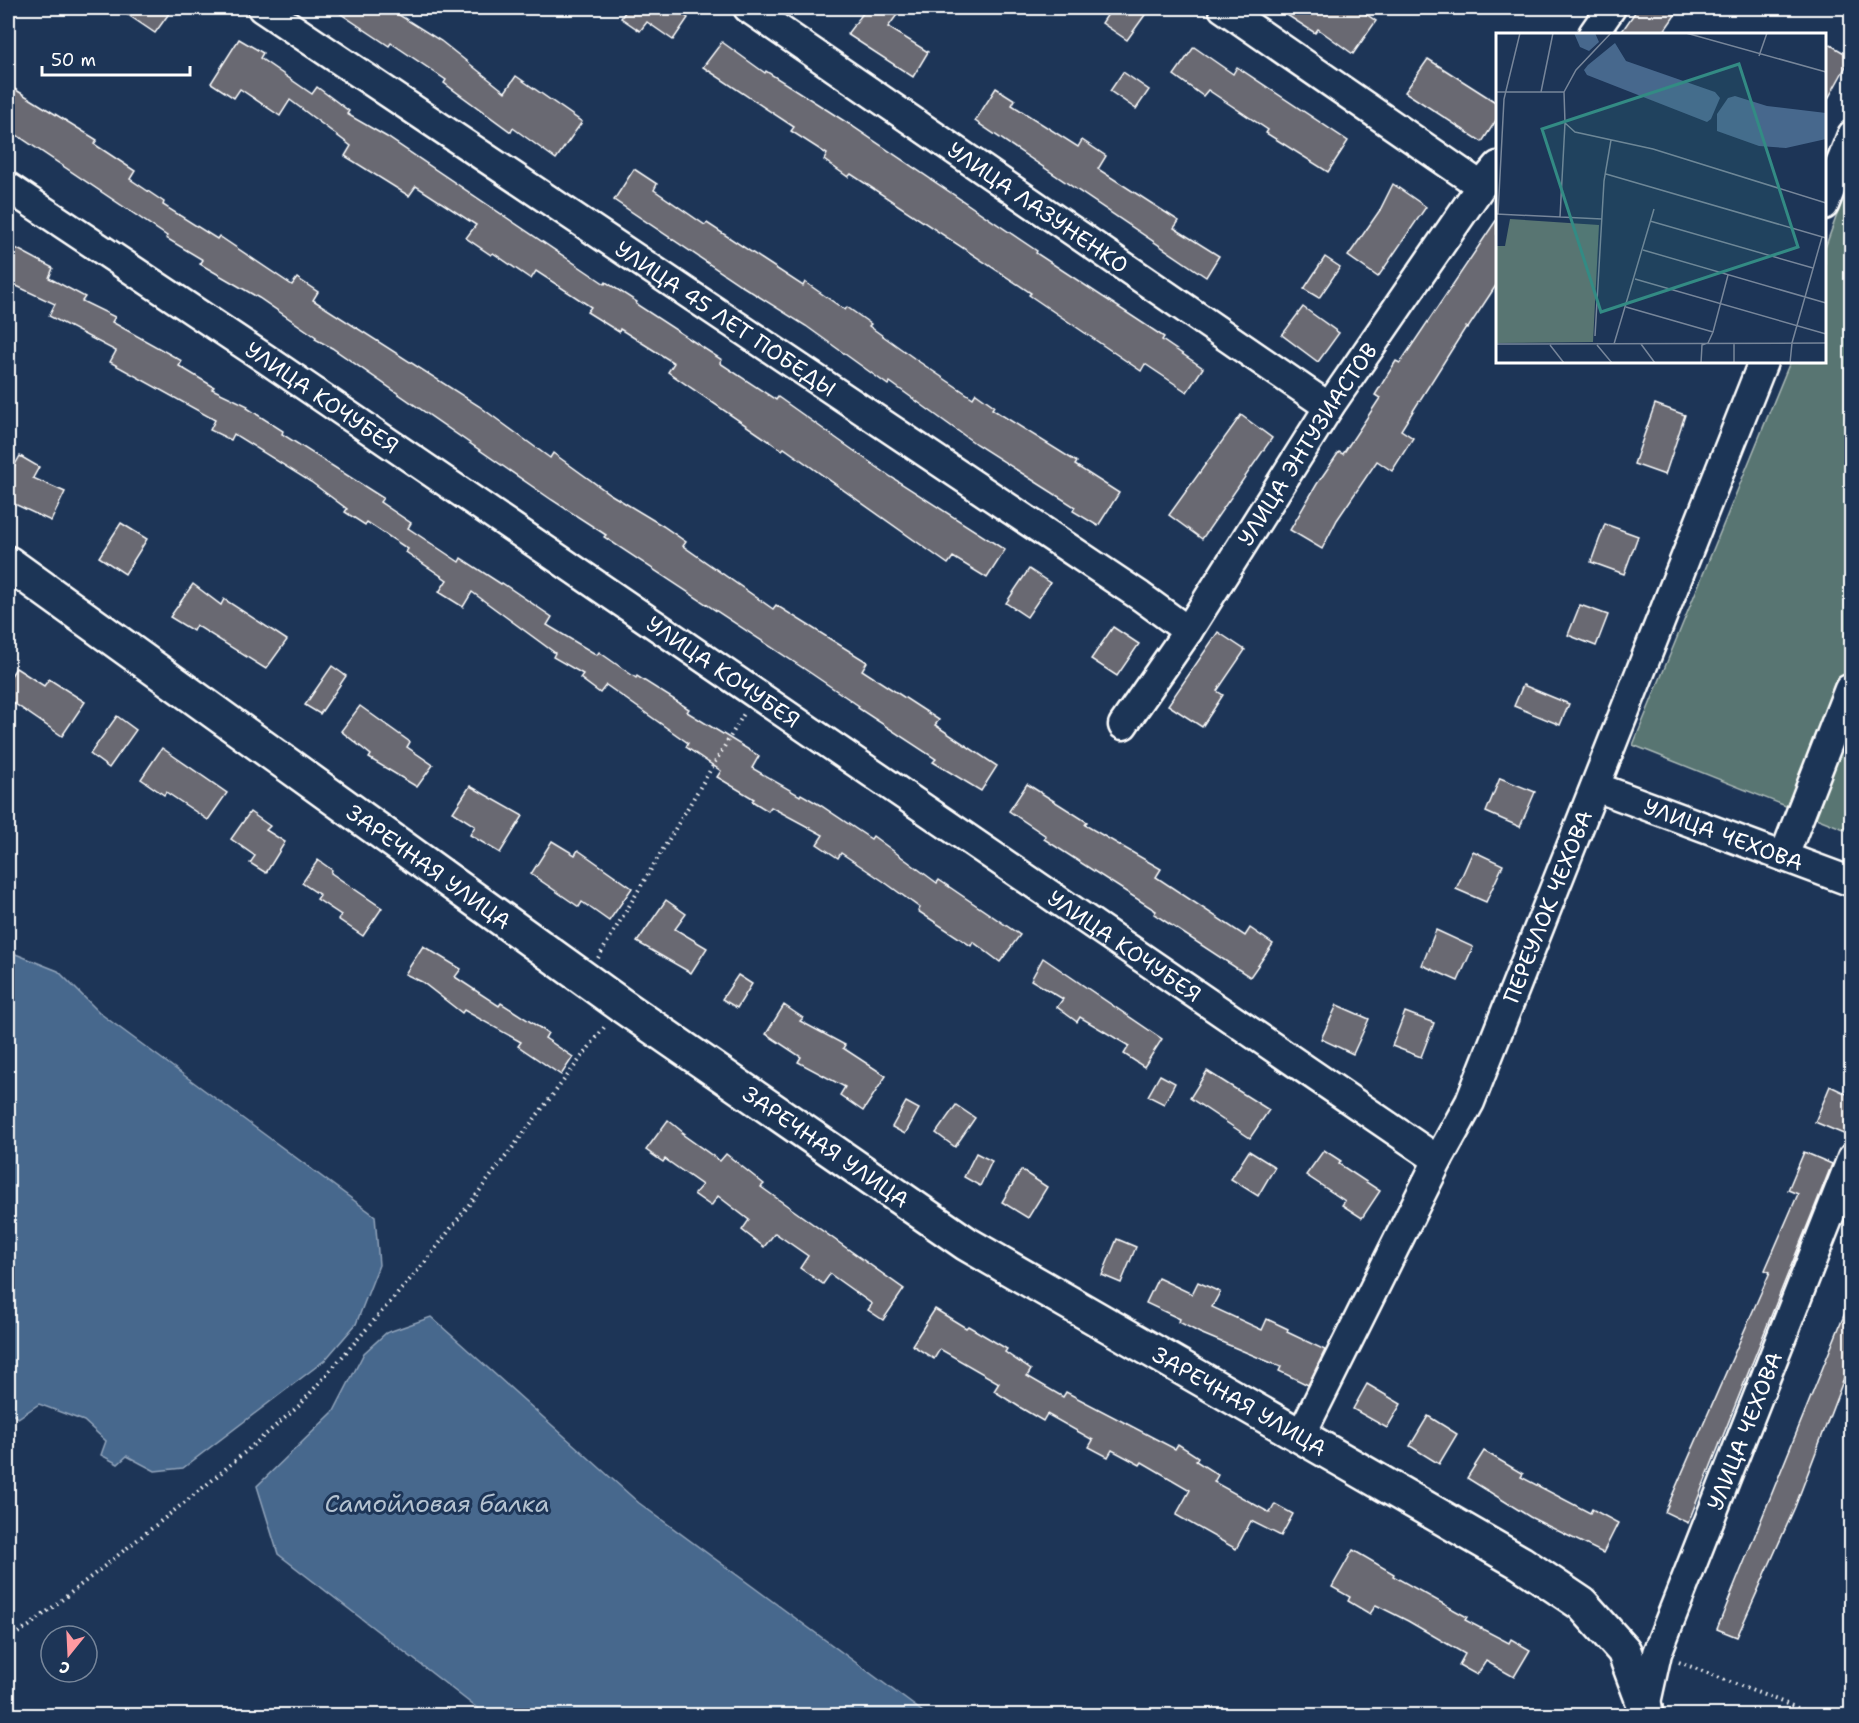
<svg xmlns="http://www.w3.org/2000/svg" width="1859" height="1723" font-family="'Shantell Sans',sans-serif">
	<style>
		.green { fill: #587572; stroke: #acbab8; stroke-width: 1.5 }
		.water { fill: #47688d; stroke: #91a4bb; stroke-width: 1.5 }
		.building { fill: #696972; stroke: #fff; stroke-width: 1.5 }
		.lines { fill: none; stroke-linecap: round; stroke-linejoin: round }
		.minor-casing { stroke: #fff; stroke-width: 33 }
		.major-casing { stroke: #fff; stroke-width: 38 }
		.path { stroke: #fff; stroke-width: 4; stroke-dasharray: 1.5 4.5; stroke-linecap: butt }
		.minor { stroke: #1d3557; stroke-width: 28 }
		.major { stroke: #1d3557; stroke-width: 33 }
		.labels { text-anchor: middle; stroke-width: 6; stroke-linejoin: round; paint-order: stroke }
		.street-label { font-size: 22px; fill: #fff; stroke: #1d3557 }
		.water-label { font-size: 24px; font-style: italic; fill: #b5c3d1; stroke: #1d3557 }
		.inset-road { fill: none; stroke: #77869a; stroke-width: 1.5 }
		.view { fill: #338b84; fill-opacity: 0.15; stroke: #338b84; stroke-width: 3 }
		.inset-edge { fill: none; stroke: #fff; stroke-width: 3 }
	</style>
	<rect width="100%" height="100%" fill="#1d3557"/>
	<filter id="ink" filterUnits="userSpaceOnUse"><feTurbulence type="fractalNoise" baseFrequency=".0167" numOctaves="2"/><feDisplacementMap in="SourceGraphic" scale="12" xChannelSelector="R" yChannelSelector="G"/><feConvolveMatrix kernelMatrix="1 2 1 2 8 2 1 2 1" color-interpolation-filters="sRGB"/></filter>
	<g filter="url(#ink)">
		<polygon class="green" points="1851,176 1851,832 1633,745 1790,362 1824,362 1825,248"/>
		<g class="water">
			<polygon points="8,951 58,971 101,1014 375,1216 379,1265 356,1324 325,1360 183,1468 155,1471 127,1456 118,1464 101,1455 106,1441 84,1421 39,1404 18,1418 8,1411"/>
			<polygon points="431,1317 639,1503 927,1715 486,1715 278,1554 257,1486 334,1411 364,1353 386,1333"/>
		</g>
		<g class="building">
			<polygon points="118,8 173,8 155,33"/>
			<polygon points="332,8 388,8 441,41 505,92 516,76 582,122 556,159 513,128 511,132 444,83 446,80 391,43 389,46"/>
			<polygon points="626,8 673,8 688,18 673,40 647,22 640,31 621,18 627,9"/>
			<polygon points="867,8 902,8 888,27 928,52 913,77 847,34"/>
			<polygon points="1112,8 1150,8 1127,40 1102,23"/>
			<polygon points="1276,8 1357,8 1376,21 1353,54 1318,29 1315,33"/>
			<polygon points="1638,8 1680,8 1662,34 1620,34"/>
			<polygon points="239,39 263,53 260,58 312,94 317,87 349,111 347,114 387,137 605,284 606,282 637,302 636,304 722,360 720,363 776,400 778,397 891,477 1005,550 987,578 953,557 948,564 784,448 782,450 668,372 674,363 620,329 619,332 587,312 591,307 536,271 531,279 493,253 491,255 466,238 476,225 416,186 409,196 345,156 351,146 290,100 280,116 240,89 234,98 211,83"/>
			<polygon points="1824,41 1851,57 1824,106"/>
			<polygon points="722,42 765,73 766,71 849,124 1037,251 1036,253 1164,337 1162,340 1203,368 1187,392 1145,364 1141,371 1029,295 1031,293 851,174 848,177 824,160 827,154 791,131 794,127 703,67"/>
			<polygon points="1194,47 1233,74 1237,67 1348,141 1328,172 1266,133 1268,130 1208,90 1203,96 1174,75"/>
			<polygon points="1428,59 1497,103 1497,119 1482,142 1405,92"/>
			<polygon points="1123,72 1149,90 1136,109 1110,91"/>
			<polygon points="8,85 97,140 94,144 135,171 130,179 164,202 163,205 217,239 219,236 292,285 297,278 318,292 313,300 479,406 550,458 553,453 610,494 663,526 686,542 683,546 773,609 776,605 867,662 862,670 939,720 935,725 997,766 981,791 933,762 936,759 858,708 859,706 809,672 604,537 606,535 552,500 332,348 315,339 316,337 259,298 200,264 203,260 166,238 167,236 8,129"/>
			<polygon points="996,88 1015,100 1012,105 1078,147 1082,140 1106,156 1098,169 1179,221 1174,228 1219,256 1206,277 975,121"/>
			<polygon points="634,169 657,184 654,190 705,225 707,223 803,286 805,282 845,310 847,307 871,324 869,326 918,361 973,398 976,393 994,406 992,409 1077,462 1075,465 1119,493 1098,526 1073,511 1075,507 976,444 890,382 888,385 806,326 742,286 614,200"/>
			<polygon points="1393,184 1426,207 1378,277 1348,256 1380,210"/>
			<polygon points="1497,219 1497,284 1468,328 1466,327 1401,430 1413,438 1392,471 1377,461 1337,520 1322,549 1290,530 1317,484 1339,452 1343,454 1380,398 1375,395 1396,361 1400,363"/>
			<polygon points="8,244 53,268 49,278 85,297 82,301 115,317 112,322 182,361 179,366 214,387 212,389 248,406 247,408 283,431 282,434 383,498 380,502 411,523 408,528 459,562 461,558 501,584 502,583 552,617 547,625 597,655 599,652 636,678 637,676 689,709 687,712 759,756 752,768 800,796 801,794 820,805 871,839 873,836 937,883 939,880 1020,935 1000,962 973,942 971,946 918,911 920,908 883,881 841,853 838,858 817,844 823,835 771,807 768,811 752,801 754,799 717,777 721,771 686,747 688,743 606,685 600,693 580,678 583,674 553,657 555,653 472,592 463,607 439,592 447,580 406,552 408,549 367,522 365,525 345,512 347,509 311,482 234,434 231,440 210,430 215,420 110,362 116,351 49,316 55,304 8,282"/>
			<polygon points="1325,257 1340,267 1319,298 1304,289"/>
			<polygon points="1303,307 1339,333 1318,362 1282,335"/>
			<polygon points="1655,404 1685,415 1665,475 1634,464"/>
			<polygon points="1241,415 1272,438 1202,539 1169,515"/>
			<polygon points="20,456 39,467 33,478 65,492 51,521 8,501 8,477"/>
			<polygon points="121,523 147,539 125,574 99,557"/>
			<polygon points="1605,524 1638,536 1624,574 1591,562"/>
			<polygon points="1029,569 1050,583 1027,617 1006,603"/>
			<polygon points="193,584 221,605 224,599 287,640 266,669 196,625 193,631 170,617"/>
			<polygon points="1580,605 1608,615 1596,646 1568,635"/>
			<polygon points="1113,627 1139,644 1117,676 1091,659"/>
			<polygon points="1218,632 1245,650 1217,691 1223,695 1202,727 1168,705"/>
			<polygon points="332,666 346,676 320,714 305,705"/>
			<polygon points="16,668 44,686 49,679 85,702 62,736 8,699 8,680"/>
			<polygon points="1523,685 1569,704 1560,725 1514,706"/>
			<polygon points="360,706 410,742 407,747 433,765 417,787 369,758 371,755 341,731"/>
			<polygon points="117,716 136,730 109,768 90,754"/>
			<polygon points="162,748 227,793 208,820 166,792 164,795 141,779"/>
			<polygon points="1500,778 1535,792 1520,827 1486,812"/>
			<polygon points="1027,784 1087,822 1085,825 1161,869 1156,877 1245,936 1250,928 1273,944 1250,977 1154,914 1156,911 1044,839 1046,836 1009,811"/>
			<polygon points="470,786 523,816 500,853 470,835 475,826 453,812"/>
			<polygon points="250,812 270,826 266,830 285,842 266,873 250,863 255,856 231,839"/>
			<polygon points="552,841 575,855 578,850 632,888 609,921 582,902 579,907 531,874"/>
			<polygon points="1473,851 1503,865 1486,902 1456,889"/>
			<polygon points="318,860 332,870 331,873 382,908 363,936 338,919 341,915 317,899 320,895 302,883"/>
			<polygon points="666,900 686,914 675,929 707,948 691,973 637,942"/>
			<polygon points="1436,930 1473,947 1458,981 1422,965"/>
			<polygon points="423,946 461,969 455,977 499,1006 501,1003 548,1033 545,1038 573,1057 561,1075 518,1046 521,1042 464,1010 462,1013 422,982 405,974"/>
			<polygon points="1043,958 1162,1039 1144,1067 1124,1054 1129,1046 1080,1017 1077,1022 1057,1007 1063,999 1031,980"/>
			<polygon points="738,975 752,984 737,1008 722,999"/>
			<polygon points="784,1005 803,1018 800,1021 845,1045 843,1048 886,1076 863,1111 840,1095 845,1087 798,1062 801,1057 766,1034"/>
			<polygon points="1337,1005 1369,1019 1353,1054 1321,1039"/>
			<polygon points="1405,1012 1434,1023 1421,1057 1392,1046"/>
			<polygon points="1207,1071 1269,1110 1250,1138 1190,1098"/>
			<polygon points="1160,1075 1175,1083 1164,1104 1148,1096"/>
			<polygon points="1830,1086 1851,1096 1851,1123 1846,1135 1815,1122"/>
			<polygon points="906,1102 919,1109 905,1134 892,1127"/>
			<polygon points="956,1105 975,1118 955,1147 936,1133"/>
			<polygon points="668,1120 684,1133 682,1134 720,1161 726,1154 764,1184 761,1187 904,1289 883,1320 868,1310 872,1304 830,1274 823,1284 800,1268 808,1256 775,1233 764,1247 742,1230 749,1220 718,1196 711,1206 694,1194 702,1185 665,1159 663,1162 646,1150"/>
			<polygon points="1324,1150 1341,1161 1339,1164 1380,1191 1362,1218 1342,1205 1345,1201 1306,1175"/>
			<polygon points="1249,1151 1275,1167 1258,1196 1231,1179"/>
			<polygon points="1804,1152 1832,1164 1688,1523 1665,1512 1770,1272 1765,1270 1798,1194 1788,1190"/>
			<polygon points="976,1153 992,1161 980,1186 964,1177"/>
			<polygon points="1021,1170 1047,1187 1028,1218 1002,1202"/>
			<polygon points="1117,1239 1136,1247 1121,1283 1102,1275"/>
			<polygon points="1158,1278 1192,1294 1198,1282 1220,1292 1212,1307 1262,1330 1267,1319 1288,1329 1287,1332 1325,1350 1308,1385 1279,1371 1281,1367 1200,1333 1179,1322 1180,1319 1146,1303"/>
			<polygon points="1851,1298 1851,1360 1795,1507 1737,1637 1717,1629"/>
			<polygon points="935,1309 966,1328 968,1326 1007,1349 1005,1352 1031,1370 1027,1376 1063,1397 1066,1392 1175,1449 1178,1444 1198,1457 1196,1461 1218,1475 1214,1482 1270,1513 1275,1504 1293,1514 1281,1536 1251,1521 1236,1549 1176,1515 1190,1490 1142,1462 1140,1465 1112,1450 1108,1457 1089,1447 1093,1440 1047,1414 1043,1421 1021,1408 994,1391 999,1383 940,1349 934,1359 912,1345"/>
			<polygon points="1367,1384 1401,1404 1387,1428 1353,1409"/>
			<polygon points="1428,1416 1457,1434 1439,1464 1410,1446"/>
			<polygon points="1484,1451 1523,1474 1521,1477 1590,1513 1592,1509 1618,1523 1603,1553 1530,1517 1467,1478"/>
			<polygon points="1353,1550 1394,1574 1393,1576 1467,1617 1465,1620 1509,1643 1511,1639 1530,1650 1514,1677 1486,1661 1477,1675 1459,1665 1465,1654 1408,1621 1376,1605 1370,1614 1348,1601 1350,1597 1332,1587"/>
		</g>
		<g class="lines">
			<g class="minor-casing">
				<g id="minor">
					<path id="s1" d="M262 8 1140 596 1188 631"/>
					<path id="s2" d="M748 8 1329 407"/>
					<polyline points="1223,8 1481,186"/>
					<polyline points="1593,34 1611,8"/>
					<path id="s3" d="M8 187 266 359 1438 1160"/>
					<polyline points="1824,205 1852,135"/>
					<path id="s4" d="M1123 725 1188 631 1329 407 1481 186 1498 166"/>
					<path id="s5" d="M1596 787 1852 882"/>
					<polyline points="1784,856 1849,689"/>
					<path id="s6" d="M1300 1437 1438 1160 1470 1102 1763 362"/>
					<path id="s7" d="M1645 1707 1657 1653 1852 1158"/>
				</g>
			</g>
			<g class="major-casing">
				<g id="major">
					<path id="s8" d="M8 563 621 1005 967 1244 1521 1563 1582 1604 1624 1651 1645 1707 1643 1716"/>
				</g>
			</g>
			<g class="path">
				<polyline points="598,958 745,712"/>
				<polyline points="8,1639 29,1626 210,1482 300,1405 426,1261 606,1025"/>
				<polyline points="1679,1662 1818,1716"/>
			</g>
			<use href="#minor" class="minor"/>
			<use href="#major" class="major"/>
		</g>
	</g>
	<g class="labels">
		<g class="street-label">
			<text dy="8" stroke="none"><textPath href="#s2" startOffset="352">УЛИЦА ЛАЗУНЕНКО</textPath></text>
			<text dy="8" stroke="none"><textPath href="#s1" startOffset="558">УЛИЦА 45 ЛЕТ ПОБЕДЫ</textPath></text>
			<text dy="8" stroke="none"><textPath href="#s3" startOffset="378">УЛИЦА КОЧУБЕЯ</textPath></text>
			<text dy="8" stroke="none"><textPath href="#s4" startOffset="336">УЛИЦА ЭНТУЗИАСТОВ</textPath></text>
			<text dy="8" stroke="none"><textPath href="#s3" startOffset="864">УЛИЦА КОЧУБЕЯ</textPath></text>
			<text dy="8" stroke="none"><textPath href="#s5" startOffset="136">УЛИЦА ЧЕХОВА</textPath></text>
			<text dy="8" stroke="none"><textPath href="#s8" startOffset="519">ЗАРЕЧНАЯ УЛИЦА</textPath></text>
			<text dy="8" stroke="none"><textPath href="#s6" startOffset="586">ПЕРЕУЛОК ЧЕХОВА</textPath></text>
			<text dy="8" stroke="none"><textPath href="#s3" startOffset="1350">УЛИЦА КОЧУБЕЯ</textPath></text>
			<text dy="8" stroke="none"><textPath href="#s8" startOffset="1005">ЗАРЕЧНАЯ УЛИЦА</textPath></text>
			<text dy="8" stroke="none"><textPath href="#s8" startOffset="1491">ЗАРЕЧНАЯ УЛИЦА</textPath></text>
			<text dy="8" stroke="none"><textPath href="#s7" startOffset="294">УЛИЦА ЧЕХОВА</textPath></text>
		</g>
		<g class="water-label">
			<text x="437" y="1512">Самойловая балка</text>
		</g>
	</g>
	<g transform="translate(1496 33)">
		<rect width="330" height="330" fill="#1d3557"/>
		<path d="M14 186 103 192 97 309 0 310V213H9Z" fill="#587572"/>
		<path d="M78 0H99L103 9 93 18 84 14ZM119 10 130 28 219 59 224 65 215 86 211 89 91 42 88 37 92 32ZM239 63 271 73 330 80V106L290 115 263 113 221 98V81L232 65Z" fill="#47688d"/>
		<path class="inset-road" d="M190 0 330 39M263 23 271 0M0 59H68L69 90 79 99 157 116 330 170M45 59 57 0M68 59 80 37 115 0M110 141 330 205M0 181 106 186M2 181 8 66 24 0M64 184 69 90M154 188 317 235M147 217 330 270M139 246 330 301M130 274 217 299M99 303 108 148 115 107M0 311 330 310M118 311 158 176M145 311 159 330M54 312 68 330M101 312 116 330M205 330 206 312 212 310 217 299 232 242M238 330V310M294 330 296 310 326 204"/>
		<path class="view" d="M243 31 302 214 105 279 46 96Z"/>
		<rect width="330" height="330" class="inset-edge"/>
	</g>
	<rect width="1859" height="1723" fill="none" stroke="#1d3557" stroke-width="30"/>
	<rect x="15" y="15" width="1829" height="1693" fill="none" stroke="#fff" stroke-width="2" filter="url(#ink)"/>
	<g transform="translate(69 1654) rotate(198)"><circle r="28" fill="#1d3557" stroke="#77869a" stroke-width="1.5"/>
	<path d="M0-4.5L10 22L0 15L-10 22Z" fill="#ff9aa2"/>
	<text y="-9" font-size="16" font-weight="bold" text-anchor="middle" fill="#ffffff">С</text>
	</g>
	<path d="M42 66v9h148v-9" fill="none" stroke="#ffffff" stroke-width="3"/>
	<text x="51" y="66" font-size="18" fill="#ffffff" stroke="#1d3557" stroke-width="4.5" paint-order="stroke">50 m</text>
</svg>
